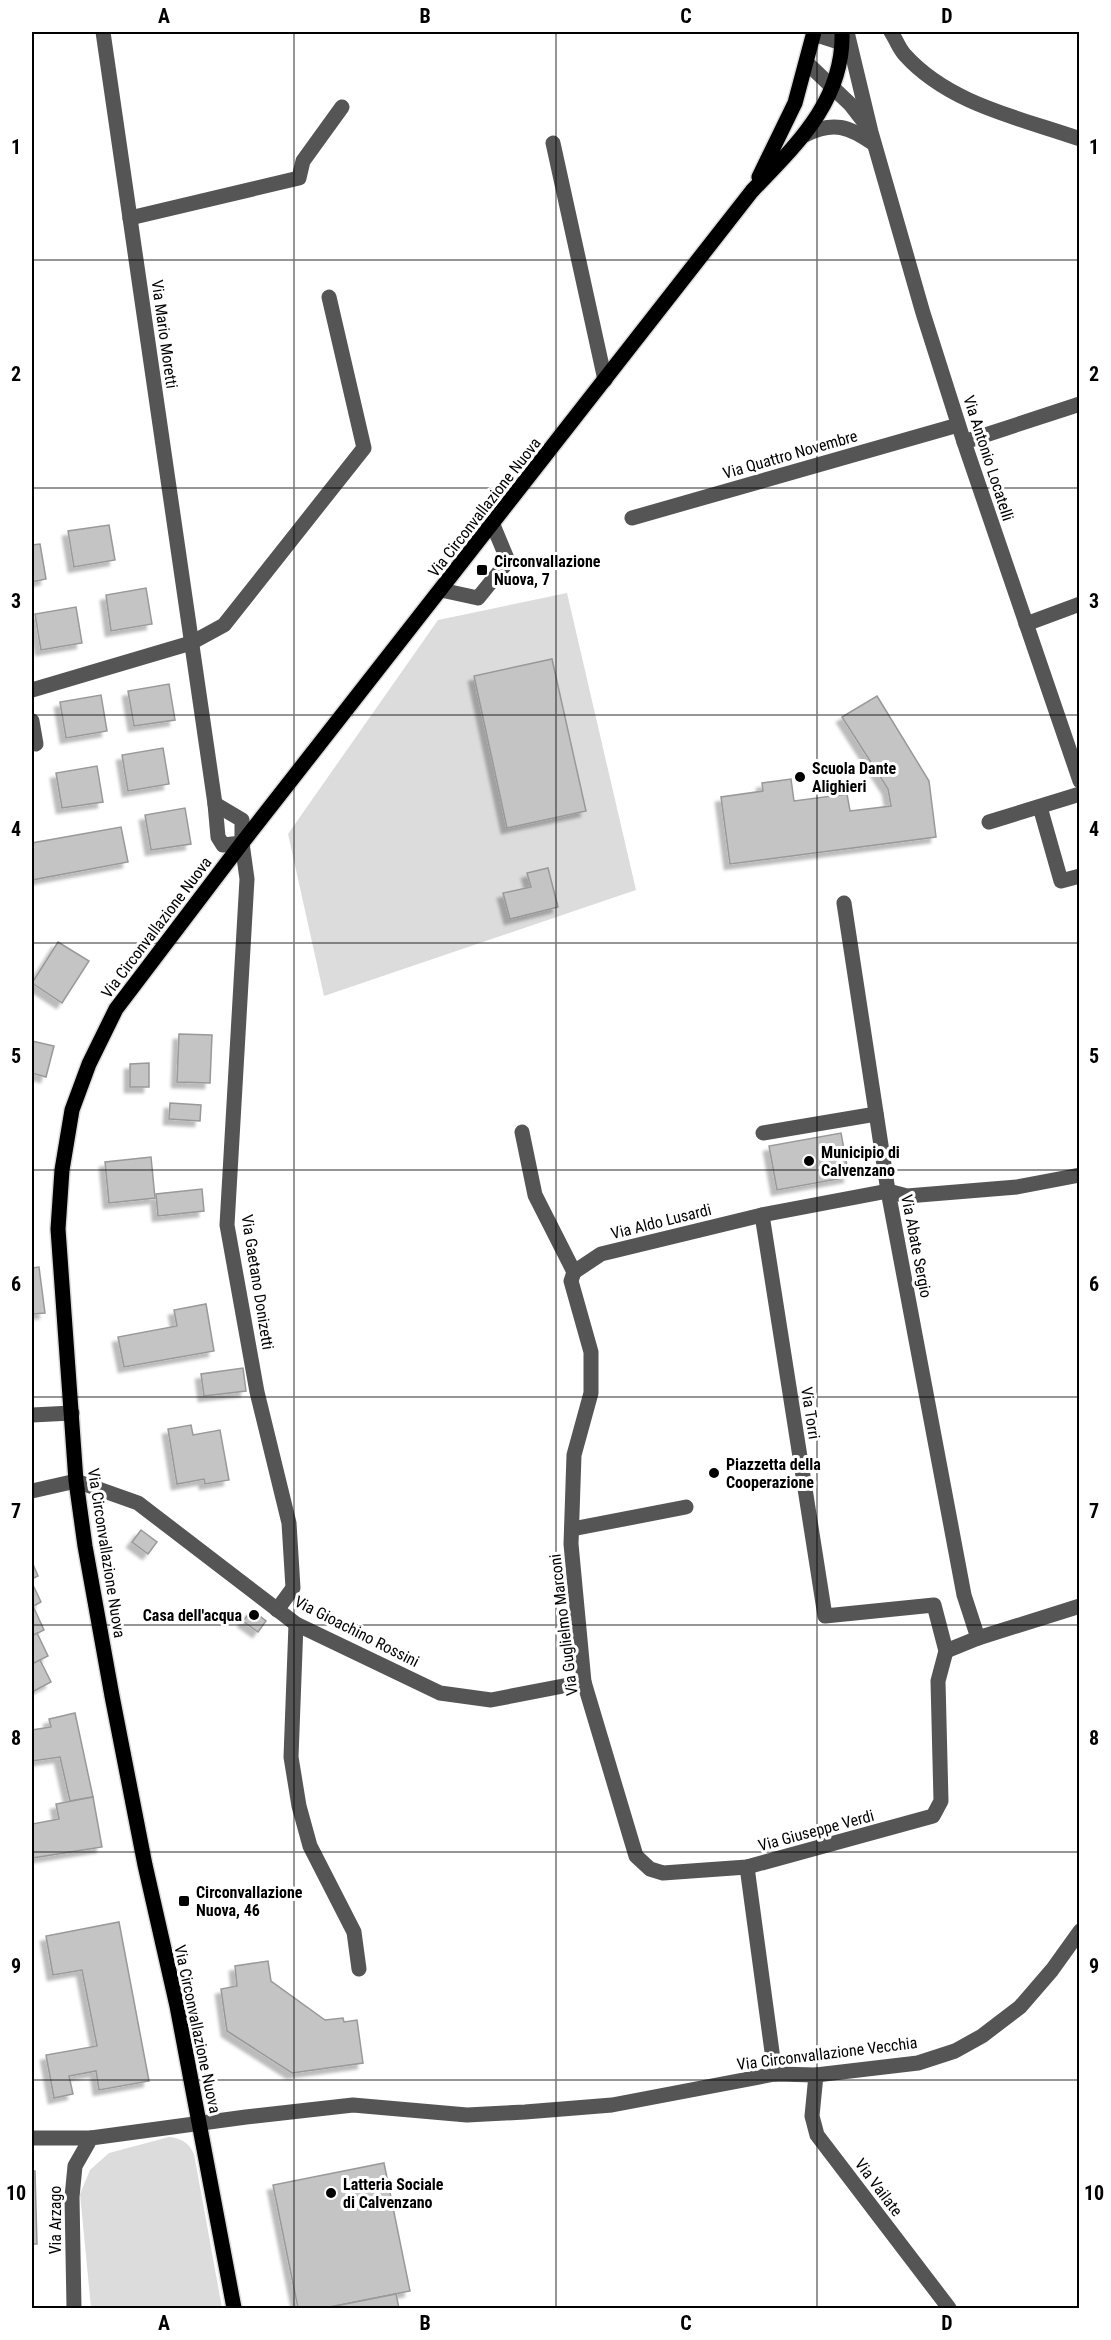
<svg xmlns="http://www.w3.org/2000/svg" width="1111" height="2340" font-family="'Roboto Condensed',sans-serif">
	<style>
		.green { fill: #dcdcdc }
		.building { fill: #c4c4c4; stroke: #999; stroke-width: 1.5; filter: url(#shadow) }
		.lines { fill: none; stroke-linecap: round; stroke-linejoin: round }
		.major-casing { stroke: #dbdbdb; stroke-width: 18 }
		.minor { stroke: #555; stroke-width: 15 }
		.major { stroke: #000; stroke-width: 15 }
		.grid { fill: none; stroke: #000; stroke-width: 1.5; stroke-opacity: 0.55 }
		.poi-dot { fill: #000; stroke: #fff; stroke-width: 2 }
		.labels { text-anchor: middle; stroke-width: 6; stroke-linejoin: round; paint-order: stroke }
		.street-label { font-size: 16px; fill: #000; stroke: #fff }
		.poi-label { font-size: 16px; font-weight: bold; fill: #000; stroke: #fff; text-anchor: start }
		.neatline { fill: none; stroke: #000; stroke-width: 2 }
		.grid-label { font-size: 20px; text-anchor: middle; font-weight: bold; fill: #000 }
	</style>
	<defs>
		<filter id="shadow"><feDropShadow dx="-5.5" dy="5.5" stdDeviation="1.5" flood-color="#0004"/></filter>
	</defs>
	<rect width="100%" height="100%" fill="#fff"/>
	<g class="green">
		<polygon points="567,593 636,890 324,996 288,834 438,620"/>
		<path d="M169 2137C181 2138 189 2143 194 2154L222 2308H91L80 2194 90 2170 109 2153Z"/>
	</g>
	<g class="building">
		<polygon points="109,525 115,560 74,567 68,531"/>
		<polygon points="40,544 46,579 32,582 32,545"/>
		<polygon points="146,588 152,624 111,631 106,595"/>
		<polygon points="76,607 82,643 41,650 35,614"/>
		<polygon points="552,659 586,811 507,828 474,676"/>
		<polygon points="169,684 175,720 134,726 128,691"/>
		<polygon points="101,695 107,731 66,738 60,702"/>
		<polygon points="877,696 929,781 936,837 730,864 721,797 763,791 762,783 791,779 794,801 847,794 850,811 891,806 888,789 842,717"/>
		<polygon points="163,748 169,784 128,791 122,755"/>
		<polygon points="97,766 103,802 62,808 56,773"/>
		<polygon points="185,808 191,844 151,850 145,815"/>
		<polygon points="121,827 128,862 32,880 32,843"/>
		<polygon points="548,868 558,907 510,919 503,893 531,887 527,873"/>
		<polygon points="58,942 89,961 62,1003 32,983"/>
		<polygon points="179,1034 212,1035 210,1083 177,1082"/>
		<polygon points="32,1041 54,1046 46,1077 32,1073"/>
		<polygon points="149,1063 149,1087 130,1087 130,1064"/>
		<polygon points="170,1103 201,1105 200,1121 169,1119"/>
		<polygon points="841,1133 849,1177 777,1190 769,1146"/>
		<polygon points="151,1157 155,1198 109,1203 105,1162"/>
		<polygon points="202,1189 204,1211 158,1216 156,1194"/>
		<polygon points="39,1267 45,1313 32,1314 32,1268"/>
		<polygon points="206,1304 214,1351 124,1367 118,1337 177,1326 174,1310"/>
		<polygon points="243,1368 246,1391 204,1396 201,1374"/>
		<polygon points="191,1425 193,1435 220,1430 229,1480 205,1484 204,1479 177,1484 168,1429"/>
		<polygon points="141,1530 157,1542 148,1554 132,1542"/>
		<polygon points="32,1562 38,1576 32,1579"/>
		<polygon points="32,1583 41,1602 32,1607"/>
		<polygon points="33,1606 44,1630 32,1636 32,1607"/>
		<polygon points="252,1610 266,1621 258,1632 243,1621"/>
		<polygon points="37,1633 48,1656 32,1664 32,1636"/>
		<polygon points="40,1660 51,1682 32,1692 32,1664"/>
		<polygon points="75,1713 93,1797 70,1801 60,1757 32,1761 32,1730 51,1727 49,1719"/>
		<polygon points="93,1797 102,1847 32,1858 32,1824 59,1819 56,1804"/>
		<polygon points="119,1922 149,2081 99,2090 96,2071 69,2076 73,2094 54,2098 46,2055 97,2046 82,1970 53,1975 46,1936"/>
		<polygon points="268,1961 271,1981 325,2020 343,2018 344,2022 357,2020 363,2063 292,2073 227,2031 221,1989 237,1986 235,1966"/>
		<polygon points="384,2163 410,2291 325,2308 298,2308 273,2185"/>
		<polygon points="32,2171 35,2171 37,2244 32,2244"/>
		<polygon points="396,2294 399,2308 325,2308"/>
	</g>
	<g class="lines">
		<g class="major-casing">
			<g id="major">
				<polyline points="759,177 795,103 814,32"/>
				<path d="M234 2308 177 2006 145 1865 112 1696 85 1546 76 1481 58 1229 62 1170 72 1110 89 1064 116 1009 242 843 752 191C796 145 844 101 842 32"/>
			</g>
		</g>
		<g class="minor">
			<polyline points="103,32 215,804 218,837 223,845 242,843"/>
			<polyline points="847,32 871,132 923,313 964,442 1080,781"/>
			<path d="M891 32C896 39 899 49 905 55 949 104 1020 118 1080 139"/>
			<polyline points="814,34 842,43 849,51"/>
			<polyline points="807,63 850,104 867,126"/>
			<path d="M805 135C833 121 849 126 874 144"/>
			<polyline points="553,143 605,380"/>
			<polyline points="130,218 299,178 303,161 342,107"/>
			<polyline points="964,442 1080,404"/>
			<polyline points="632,518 958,425"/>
			<polyline points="441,590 478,598 508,561 493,525"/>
			<polyline points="1026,624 1080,604"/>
			<polyline points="32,690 191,643 224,625 364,448 329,297"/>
			<polyline points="32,721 36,744"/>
			<polyline points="215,804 242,820 242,843 247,879 227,1225 257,1392 289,1523 293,1588 277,1610"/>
			<polyline points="1040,807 1061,881 1080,876"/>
			<polyline points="989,822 1080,794"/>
			<polyline points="844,903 888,1191 964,1595 978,1638"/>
			<polyline points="522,1132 535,1195 574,1272"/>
			<polyline points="763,1133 876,1114"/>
			<polyline points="574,1272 571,1281 591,1352 591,1393 574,1455 571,1544 584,1682 636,1856 650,1869 663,1873 747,1867 933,1816 941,1801 938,1681 946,1651 934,1605 825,1616 762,1215"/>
			<polyline points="574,1272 601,1254 762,1215 888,1191 907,1196 1017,1187 1080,1175"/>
			<polyline points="32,1415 72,1413"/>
			<polyline points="32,1491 76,1481 138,1503 296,1624 440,1693 491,1700 584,1682"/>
			<polyline points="572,1529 686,1507"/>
			<polyline points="296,1624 291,1757 299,1806 310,1846 354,1932 359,1969"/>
			<polyline points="946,1651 978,1638 1080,1606"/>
			<polyline points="747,1867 775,2074"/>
			<polyline points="816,2075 812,2116 817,2135 949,2308"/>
			<polyline points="32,2138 91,2138"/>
			<polyline points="74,2308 72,2197 75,2166 91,2138 246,2117 353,2105 467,2115 525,2112 612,2105 775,2074 816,2075 918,2063 955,2051 982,2036 1020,2007 1052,1970 1080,1931"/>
		</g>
		<use href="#major" class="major"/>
	</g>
	<path class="grid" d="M294 32V2308M556 32V2308M817 32V2308M32 260H1080M32 488H1080M32 715H1080M32 943H1080M32 1170H1080M32 1397H1080M32 1625H1080M32 1852H1080M32 2080H1080"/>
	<g class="poi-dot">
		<rect x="476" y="564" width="12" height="12" rx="3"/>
		<circle cx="800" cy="777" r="6"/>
		<circle cx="809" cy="1161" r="6"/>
		<circle cx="714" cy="1473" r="6"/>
		<circle cx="254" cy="1615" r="6"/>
		<rect x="178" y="1895" width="12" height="12" rx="3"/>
		<circle cx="331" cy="2193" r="6"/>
	</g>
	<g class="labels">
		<g class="street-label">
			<text transform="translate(165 334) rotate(82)" y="6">Via Mario Moretti</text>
			<text transform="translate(790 454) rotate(-16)" y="6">Via Quattro Novembre</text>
			<text transform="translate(989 458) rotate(72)" y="6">Via Antonio Locatelli</text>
			<text transform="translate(484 507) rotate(-52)" y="6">Via Circonvallazione Nuova</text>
			<text transform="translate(156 927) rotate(-53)" y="6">Via Circonvallazione Nuova</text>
			<text transform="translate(661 1221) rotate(-14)" y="6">Via Aldo Lusardi</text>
			<text transform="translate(917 1246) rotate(79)" y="6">Via Abate Sergio</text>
			<text transform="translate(258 1282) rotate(81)" y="6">Via Gaetano Donizetti</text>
			<text transform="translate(811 1413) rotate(81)" y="6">Via Torri</text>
			<text transform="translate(107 1553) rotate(81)" y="6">Via Circonvallazione Nuova</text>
			<text transform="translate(563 1625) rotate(-97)" y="6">Via Guglielmo Marconi</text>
			<text transform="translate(357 1631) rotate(27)" y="6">Via Gioachino Rossini</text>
			<text transform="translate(816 1830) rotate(-15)" y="6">Via Giuseppe Verdi</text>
			<text transform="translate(198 2029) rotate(78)" y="6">Via Circonvallazione Nuova</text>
			<text transform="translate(827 2053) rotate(-7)" y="6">Via Circonvallazione Vecchia</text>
			<text transform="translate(879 2187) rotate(53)" y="6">Via Vailate</text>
			<text transform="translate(55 2220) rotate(-90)" y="6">Via Arzago</text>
		</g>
		<g class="poi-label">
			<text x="494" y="567">Circonvallazione<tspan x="494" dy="18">Nuova, 7</tspan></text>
			<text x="812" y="774">Scuola Dante<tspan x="812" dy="18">Alighieri</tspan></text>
			<text x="821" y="1158">Municipio di<tspan x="821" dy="18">Calvenzano</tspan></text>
			<text x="726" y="1470">Piazzetta della<tspan x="726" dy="18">Cooperazione</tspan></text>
			<text x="242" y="1621" text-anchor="end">Casa dell'acqua</text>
			<text x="196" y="1898">Circonvallazione<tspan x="196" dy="18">Nuova, 46</tspan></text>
			<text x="343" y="2190">Latteria Sociale<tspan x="343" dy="18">di Calvenzano</tspan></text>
		</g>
	</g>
	<rect width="1111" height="2340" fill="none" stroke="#ffffff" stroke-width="66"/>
	<rect x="33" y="33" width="1045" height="2274" class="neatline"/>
	<g class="grid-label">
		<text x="164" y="23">A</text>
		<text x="425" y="23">B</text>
		<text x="686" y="23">C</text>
		<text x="947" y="23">D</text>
		<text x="16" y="154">1</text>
		<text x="1094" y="154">1</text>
		<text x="16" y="381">2</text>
		<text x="1094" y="381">2</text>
		<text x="16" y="608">3</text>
		<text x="1094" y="608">3</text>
		<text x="16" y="836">4</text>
		<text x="1094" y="836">4</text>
		<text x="16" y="1063">5</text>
		<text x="1094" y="1063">5</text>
		<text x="16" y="1291">6</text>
		<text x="1094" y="1291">6</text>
		<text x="16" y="1518">7</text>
		<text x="1094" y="1518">7</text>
		<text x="16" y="1745">8</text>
		<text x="1094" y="1745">8</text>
		<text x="16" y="1973">9</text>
		<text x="1094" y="1973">9</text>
		<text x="16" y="2200">10</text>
		<text x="1094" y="2200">10</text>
		<text x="164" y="2330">A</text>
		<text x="425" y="2330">B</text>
		<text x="686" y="2330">C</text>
		<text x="947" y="2330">D</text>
	</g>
</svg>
